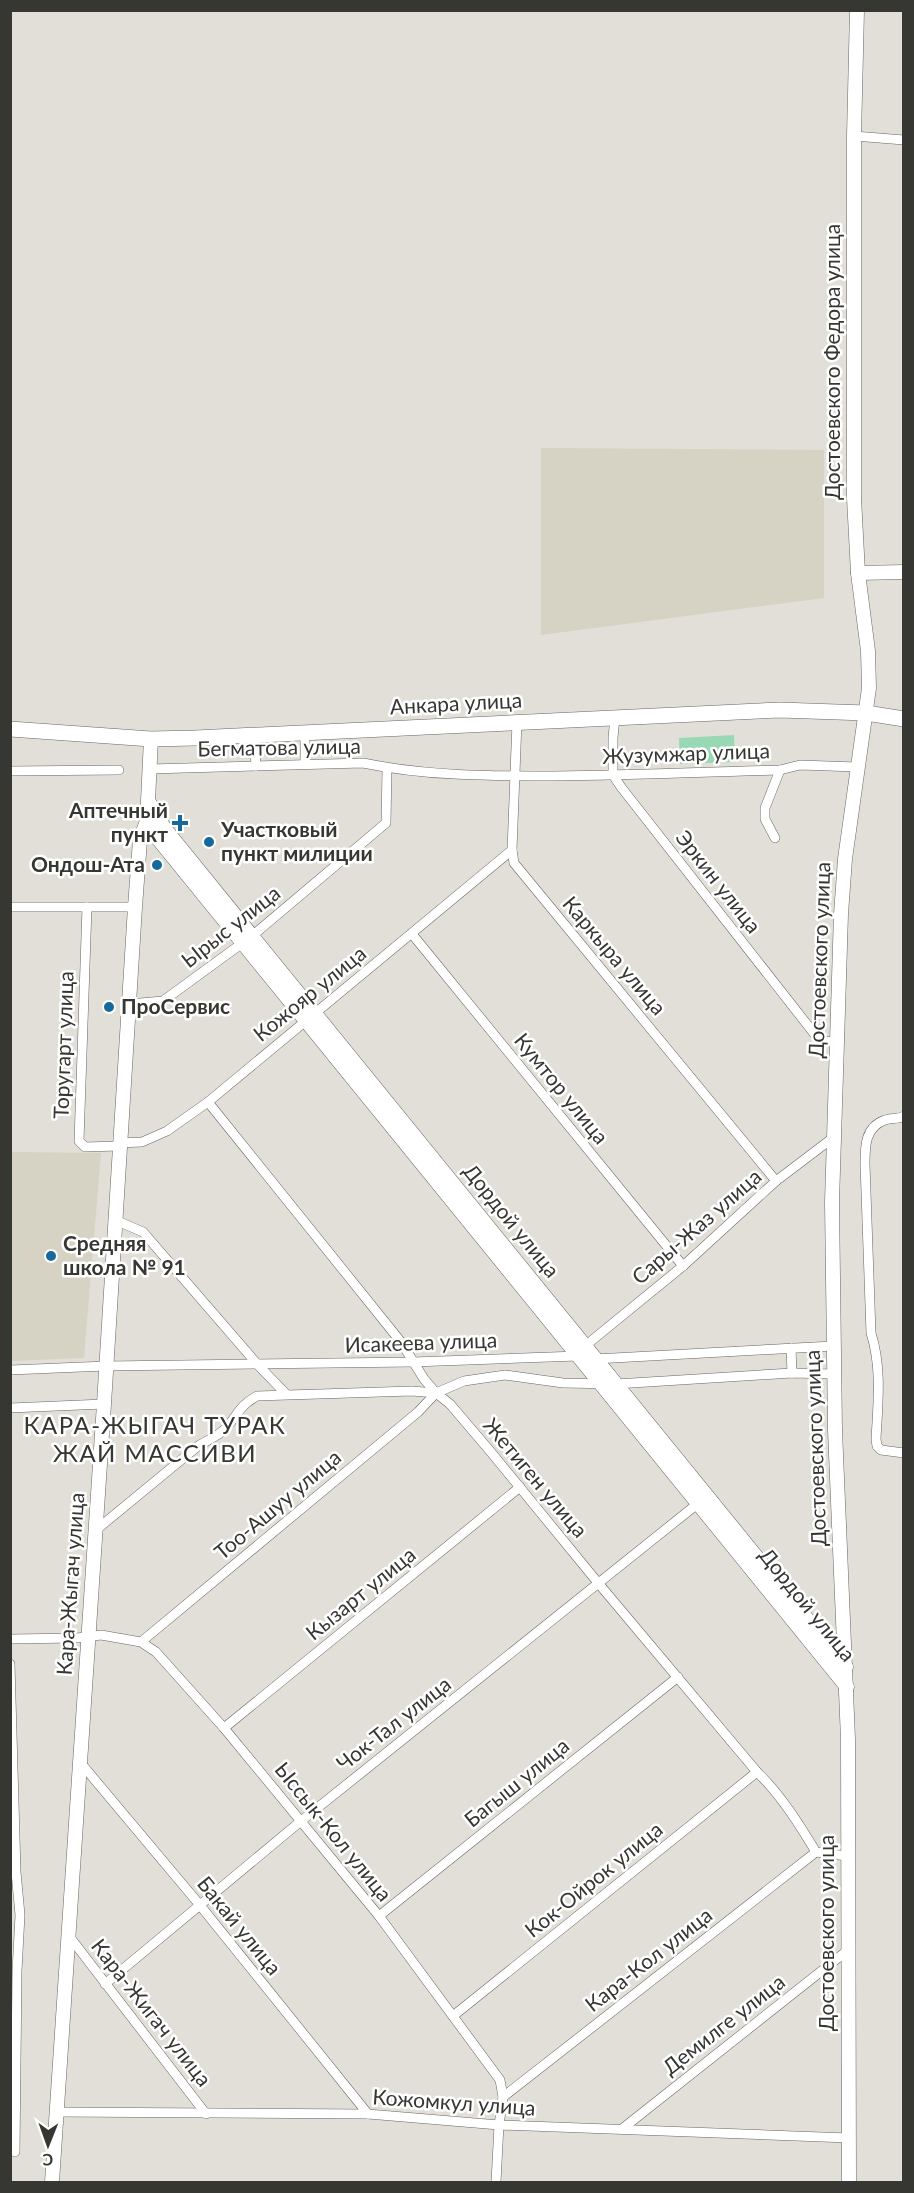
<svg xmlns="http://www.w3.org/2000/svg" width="914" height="2193" font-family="Lato,sans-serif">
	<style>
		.built { fill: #d6d2c4 }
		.green { fill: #98d8b4 }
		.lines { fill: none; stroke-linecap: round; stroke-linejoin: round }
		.street-casing { stroke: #676660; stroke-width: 10 }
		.secondary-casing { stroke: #676660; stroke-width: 15 }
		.primary-casing { stroke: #676660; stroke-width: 16 }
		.street { stroke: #fff; stroke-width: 9 }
		.secondary { stroke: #fff; stroke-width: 14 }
		.primary { stroke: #fff; stroke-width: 15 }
		.poi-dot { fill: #16699a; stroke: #fff; stroke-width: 2 }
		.labels { text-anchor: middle; stroke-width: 5; stroke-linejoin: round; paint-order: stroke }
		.street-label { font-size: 21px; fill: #363633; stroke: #fff }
		.poi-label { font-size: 21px; font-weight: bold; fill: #363633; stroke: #fff; text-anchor: start }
		.quarter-label { font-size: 24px; letter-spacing: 1.5px; fill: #363633; stroke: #fff }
	</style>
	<rect width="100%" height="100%" fill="#e1dfd8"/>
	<g class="built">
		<polygon points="541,448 824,450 824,598 541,635"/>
		<polygon points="11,1152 101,1153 84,1358 11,1361"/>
	</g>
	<polygon class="green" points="734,735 735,762 680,764 679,738"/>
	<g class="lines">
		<g class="street-casing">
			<g id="street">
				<polyline points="854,136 904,140"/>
				<polyline points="615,717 613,738 613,775 621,787 820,1041 838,1042"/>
				<polyline points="517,722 512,850 514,863 776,1181"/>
				<polyline points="305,733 305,764"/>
				<polyline points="254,735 256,766"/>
				<path d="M150 769 363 763C426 776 491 776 555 776 630 775 705 772 780 770L800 765 857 767"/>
				<polyline points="10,771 119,770"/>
				<polyline points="775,838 765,819 765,808 780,770"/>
				<polyline points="10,907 135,907"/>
				<polyline points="87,907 79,1141 85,1147 119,1146"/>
				<polyline points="412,934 683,1266"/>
				<polyline points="129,1004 163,1001 252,936 386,823 387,768"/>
				<path d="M208 1102 401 1342 424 1379 436 1393 450 1404 490 1451 599 1584 757 1772C781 1795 799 1824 816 1852L847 1856"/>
				<path d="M904 1116C897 1120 892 1117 885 1120 865 1127 865 1146 865 1164L871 1333C882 1368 878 1403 876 1439L877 1446 881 1450 904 1453"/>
				<polyline points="119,1143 142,1142 167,1131 208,1102 512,850"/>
				<polyline points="115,1220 143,1232 258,1365 286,1394"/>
				<polyline points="585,1346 683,1266 776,1181 834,1137"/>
				<polyline points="791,1348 792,1373"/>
				<polyline points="10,1370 106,1366 413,1362 578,1356 595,1359 833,1346"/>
				<polyline points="10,1408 104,1404"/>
				<path d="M96 1530 198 1446C208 1440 219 1436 227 1427 239 1413 239 1406 257 1396L412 1391 436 1393 464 1381 505 1375 563 1383 616 1384 792 1373 833 1374"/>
				<polyline points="10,1639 77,1638 101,1635 141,1642 156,1652 224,1728 379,1916 500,2080 503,2097 499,2125 496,2182"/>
				<polyline points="141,1642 418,1412 436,1393"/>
				<polyline points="10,1664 16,1872 20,1915 17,1971 15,2152"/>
				<polyline points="224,1728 520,1487"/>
				<polyline points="79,1761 199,1904 368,2114"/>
				<polyline points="379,1916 678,1677"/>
				<polyline points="69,1936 206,2114"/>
				<polyline points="105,1984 301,1821 701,1501"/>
				<polyline points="453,2016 757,1772"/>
				<polyline points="503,2097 816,1852"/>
				<polyline points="56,2112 368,2114 499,2125 849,2138"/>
				<polyline points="622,2129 848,1950"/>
			</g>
		</g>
		<g class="secondary-casing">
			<g id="secondary">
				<polyline points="858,573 904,572"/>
				<polyline points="149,802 165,829 846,1667"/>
				<polyline points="147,821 155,835 847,1687"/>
				<polyline points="52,2182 104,1404 135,907 140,840 147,821 151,739"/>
				<polyline points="849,2182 848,1739 835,1430 832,1202 841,914 845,859 869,688 868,651 858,573 854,498 854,136 857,10"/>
			</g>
		</g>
		<g class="primary-casing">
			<polyline id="primary" points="10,729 151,739 195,738 780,710 866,713 904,719"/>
		</g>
		<use href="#street" class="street"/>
		<use href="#secondary" class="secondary"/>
		<use href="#primary" class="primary"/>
	</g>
	<g class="poi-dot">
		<path d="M177 814h6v6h6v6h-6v6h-6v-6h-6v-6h6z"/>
		<circle cx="209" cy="842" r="6"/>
		<circle cx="157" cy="865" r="6"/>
		<circle cx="109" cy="1007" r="6"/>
		<circle cx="51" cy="1256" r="6"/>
	</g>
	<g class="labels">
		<g class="street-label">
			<text transform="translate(833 362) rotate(-90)" y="7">Достоевского Федора улица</text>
			<text transform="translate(456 704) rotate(-3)" y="7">Анкара улица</text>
			<text transform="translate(279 748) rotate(-1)" y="7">Бегматова улица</text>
			<text transform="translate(686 754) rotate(-2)" y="7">Жузумжар улица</text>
			<text transform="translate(718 882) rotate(52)" y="7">Эркин улица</text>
			<text transform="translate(231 927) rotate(-38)" y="7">Ырыс улица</text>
			<text transform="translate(614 956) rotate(50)" y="7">Каркыра улица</text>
			<text transform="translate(820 960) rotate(-88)" y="7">Достоевского улица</text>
			<text transform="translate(310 994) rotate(-39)" y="7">Кожояр улица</text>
			<text transform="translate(64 1045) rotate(-88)" y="7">Торугарт улица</text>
			<text transform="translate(561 1089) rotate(51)" y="7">Кумтор улица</text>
			<text transform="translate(511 1221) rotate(51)" y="7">Дордой улица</text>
			<text transform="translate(697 1227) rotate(-41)" y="7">Сары-Жаз улица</text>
			<text transform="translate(421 1343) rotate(-2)" y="7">Исакеева улица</text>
			<text transform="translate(816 1448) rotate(-92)" y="7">Достоевского улица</text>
			<text transform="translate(535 1478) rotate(50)" y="7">Жетиген улица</text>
			<text transform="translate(278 1505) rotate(-40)" y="7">Тоо-Ашуу улица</text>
			<text transform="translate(71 1584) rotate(-86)" y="7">Кара-Жыгач улица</text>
			<text transform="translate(361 1594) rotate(-39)" y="7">Кызарт улица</text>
			<text transform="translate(807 1605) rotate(51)" y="7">Дордой улица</text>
			<text transform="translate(394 1724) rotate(-38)" y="7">Чок-Тал улица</text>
			<text transform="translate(517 1783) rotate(-39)" y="7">Багыш улица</text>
			<text transform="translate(333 1832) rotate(51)" y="7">Ыссык-Кол улица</text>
			<text transform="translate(594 1880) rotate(-39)" y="7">Кок-Ойрок улица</text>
			<text transform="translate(239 1926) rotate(51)" y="7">Бакай улица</text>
			<text transform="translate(827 1933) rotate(-90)" y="7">Достоевского улица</text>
			<text transform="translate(649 1960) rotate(-38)" y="7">Кара-Кол улица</text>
			<text transform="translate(151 2013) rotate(52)" y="7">Кара-Жигач улица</text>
			<text transform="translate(724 2025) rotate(-38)" y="7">Демилге улица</text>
			<text transform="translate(454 2103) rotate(4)" y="7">Кожомкул улица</text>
		</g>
		<g class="poi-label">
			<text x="168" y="818" text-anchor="end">Аптечный<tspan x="168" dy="24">пункт</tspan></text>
			<text x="221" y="837">Участковый<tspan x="221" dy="24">пункт милиции</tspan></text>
			<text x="145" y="872" text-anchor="end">Ондош-Ата</text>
			<text x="121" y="1014">ПроСервис</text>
			<text x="63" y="1251">Средняя<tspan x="63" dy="24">школа № 91</tspan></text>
		</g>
		<g class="quarter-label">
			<text x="155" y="1434">КАРА-ЖЫГАЧ ТУРАК<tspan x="155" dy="28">ЖАЙ МАССИВИ</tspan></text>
		</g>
	</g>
	<rect width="914" height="2193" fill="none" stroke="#363633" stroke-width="24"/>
	<g transform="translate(48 2145) rotate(181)" stroke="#ffffff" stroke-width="4.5" paint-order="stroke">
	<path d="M0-4.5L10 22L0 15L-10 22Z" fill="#363633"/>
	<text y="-9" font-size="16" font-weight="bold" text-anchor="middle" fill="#363633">С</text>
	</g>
</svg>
